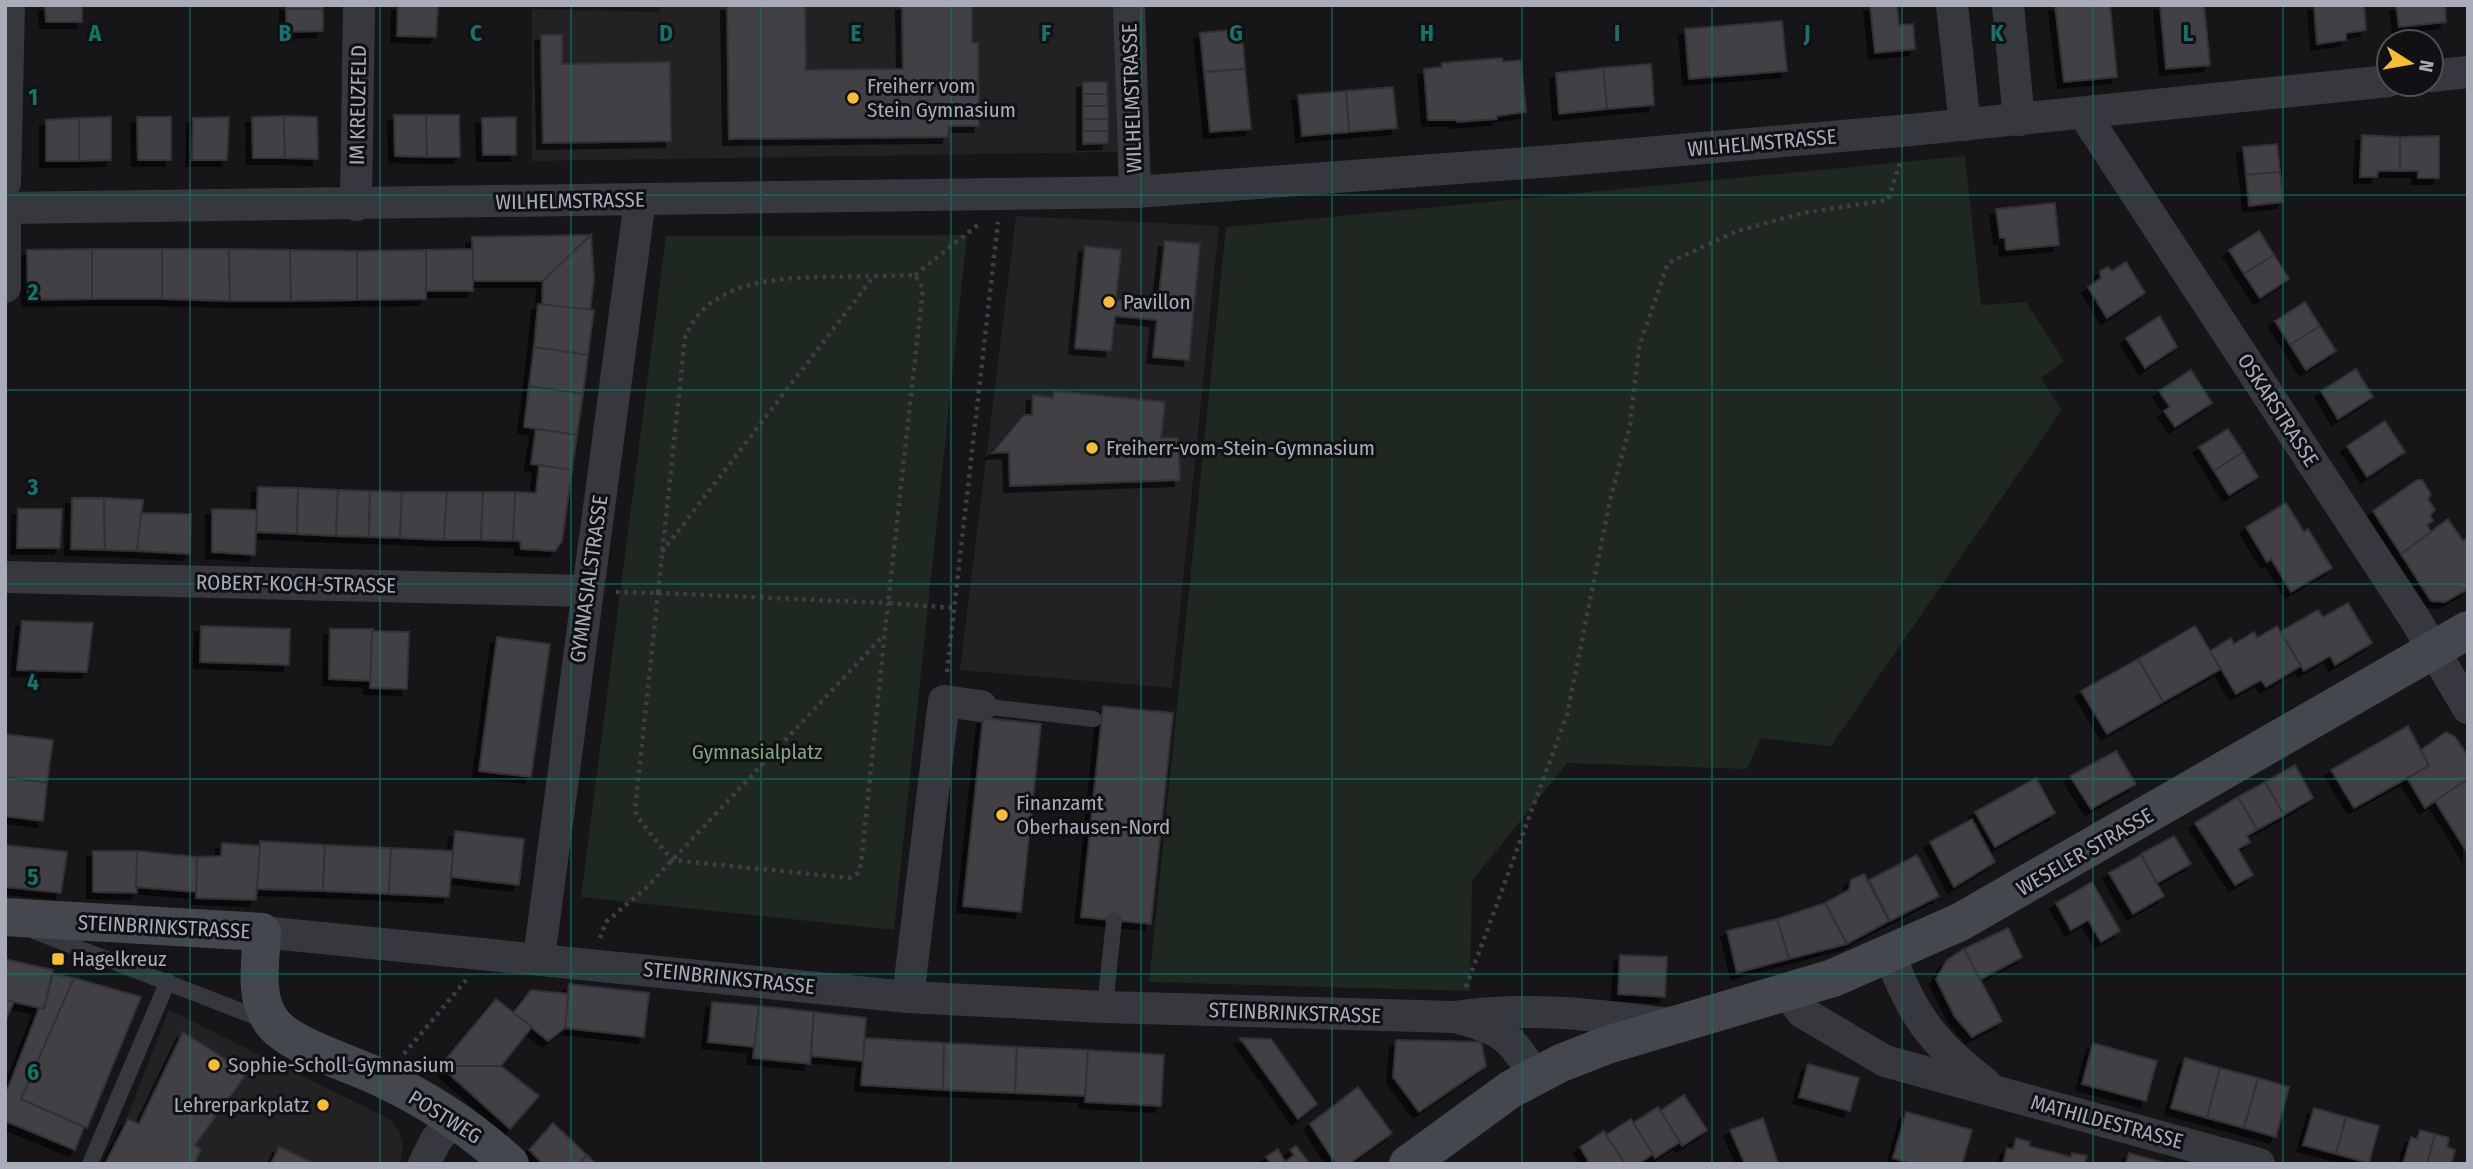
<svg xmlns="http://www.w3.org/2000/svg" width="2473" height="1169" font-family="'Fira Sans Condensed',sans-serif">
	<style>
		.built { fill: #222225 }
		.green { fill: #1e2720 }
		.building { fill: #404145; stroke: #313034; stroke-width: 2; filter: url(#shadow) }
		.lines { fill: none; stroke-linecap: round; stroke-linejoin: round }
		.path { stroke: #3d3f45; stroke-width: 4.5; stroke-dasharray: 3.5 5; stroke-linecap: butt }
		.lane { stroke: #37383e; stroke-width: 16 }
		.street { stroke: #37383e; stroke-width: 32 }
		.secondary { stroke: #45474e; stroke-width: 38 }
		.grid { fill: none; stroke: #0f766e; stroke-width: 2; stroke-opacity: 0.55 }
		.poi-dot { fill: #f7bf30; stroke: #111113; stroke-width: 2.5 }
		.labels { text-anchor: middle; stroke-width: 6; stroke-linejoin: round; paint-order: stroke }
		.poi-label { font-size: 21px; fill: #a8acb9; stroke: #111113; text-anchor: start }
		.street-label { font-size: 21px; fill: #a8acb9; stroke: #111113 }
		.park-label { font-size: 21px; fill: #7fa483; stroke: #111113 }
		.grid-label { font-size: 23px; text-anchor: middle; font-weight: bold; fill: #0f766e; stroke: #111113; stroke-width: 6; stroke-linejoin: round; paint-order: stroke }
	</style>
	<defs>
		<filter id="shadow"><feDropShadow dx="-6" dy="6" stdDeviation="0" flood-color="#0009"/></filter>
	</defs>
	<rect width="100%" height="100%" fill="#161618"/>
	<g class="built">
		<polygon points="661,5 1115,5 1117,152 532,161 532,9 659,12"/>
		<polygon points="1016,216 1219,226 1172,688 960,670"/>
		<polygon points="169,1010 391,1120 399,1131 403,1147 400,1164 104,1164 117,1143"/>
	</g>
	<g class="green">
		<polygon points="1965,156 1981,305 2026,302 2064,361 2041,378 2062,410 1831,746 1761,738 1747,769 1567,763 1472,881 1470,991 1149,982 1226,227"/>
		<polygon points="967,235 894,930 581,897 666,236"/>
	</g>
	<g class="building">
		<polygon points="45,5 82,5 82,22 46,22"/>
		<rect x="286" y="5" width="37" height="4"/>
		<polygon points="398,5 438,5 436,37 397,36"/>
		<polygon points="727,5 805,5 806,70 903,69 902,5 972,5 972,43 978,43 979,126 949,126 948,137 729,139"/>
		<polygon points="1870,5 1897,5 1899,25 1913,24 1915,49 1875,53"/>
		<polygon points="2055,5 2110,5 2117,77 2064,82"/>
		<polygon points="2160,5 2204,5 2210,65 2166,69"/>
		<polygon points="2314,5 2364,5 2366,30 2346,33 2346,40 2317,44"/>
		<polygon points="2396,5 2445,5 2446,22 2399,27"/>
		<polygon points="286,9 323,9 323,31 286,32"/>
		<polygon points="1782,21 1787,71 1689,79 1685,29"/>
		<polygon points="1242,29 1245,69 1204,72 1200,33"/>
		<polygon points="541,35 562,35 562,64 670,62 671,141 543,143"/>
		<polygon points="1502,58 1503,62 1521,60 1526,112 1497,116 1497,119 1457,122 1457,120 1428,120 1424,69 1442,67 1442,63"/>
		<polygon points="1651,64 1654,105 1607,109 1603,68"/>
		<polygon points="1603,68 1607,109 1559,114 1556,73"/>
		<polygon points="1245,69 1251,129 1210,132 1204,72"/>
		<rect x="1083" y="82" width="24" height="12"/>
		<polygon points="1393,87 1397,128 1349,132 1346,91"/>
		<polygon points="1346,91 1349,132 1302,136 1298,95"/>
		<polygon points="1083,94 1107,94 1108,106 1083,106"/>
		<rect x="1083" y="106" width="25" height="13"/>
		<polygon points="394,115 426,115 427,157 395,156"/>
		<polygon points="426,115 459,115 460,157 427,157"/>
		<polygon points="284,116 285,158 253,158 252,117"/>
		<polygon points="284,116 317,117 318,159 285,158"/>
		<polygon points="111,117 111,160 79,161 79,118"/>
		<polygon points="137,117 171,117 171,160 138,160"/>
		<polygon points="229,117 227,160 192,160 193,118"/>
		<polygon points="516,117 516,155 483,155 482,118"/>
		<polygon points="79,118 79,161 46,161 46,120"/>
		<rect x="1083" y="119" width="25" height="12"/>
		<polygon points="1083,131 1108,131 1108,143 1083,144"/>
		<polygon points="2362,135 2400,137 2400,171 2378,171 2377,177 2360,177"/>
		<polygon points="2439,136 2439,178 2418,178 2418,171 2400,171 2400,137"/>
		<polygon points="2277,144 2280,172 2246,175 2243,147"/>
		<polygon points="2280,172 2283,202 2249,206 2246,175"/>
		<polygon points="2055,203 2059,245 2006,250 2005,238 2000,238 1996,209"/>
		<polygon points="2259,231 2274,255 2244,274 2229,250"/>
		<polygon points="591,235 543,281 473,281 472,237"/>
		<polygon points="591,235 594,280 590,310 542,305 543,281"/>
		<polygon points="1165,241 1200,244 1189,360 1153,357 1157,320 1115,316 1111,351 1075,348 1085,246 1121,250 1116,300 1158,304"/>
		<polygon points="92,249 92,299 28,300 27,250"/>
		<rect x="92" y="249" width="70" height="50"/>
		<polygon points="162,249 229,249 230,301 162,299"/>
		<polygon points="229,249 290,250 291,301 230,301"/>
		<polygon points="473,249 473,291 426,291 426,250"/>
		<polygon points="290,250 357,251 357,300 291,301"/>
		<polygon points="426,250 426,299 357,300 357,251"/>
		<polygon points="2274,255 2289,279 2260,298 2244,274"/>
		<polygon points="2126,262 2145,293 2107,318 2088,287 2101,278 2100,271 2108,267 2112,271"/>
		<polygon points="2305,302 2320,326 2290,345 2275,321"/>
		<polygon points="538,304 594,310 588,355 534,347"/>
		<polygon points="2160,316 2177,347 2145,368 2126,338"/>
		<polygon points="2320,326 2336,351 2306,370 2290,345"/>
		<polygon points="534,347 588,355 583,394 529,386"/>
		<polygon points="2356,369 2373,397 2338,419 2321,391"/>
		<polygon points="2191,370 2212,403 2175,427 2164,411 2170,407 2159,391"/>
		<polygon points="529,386 583,394 577,435 524,427"/>
		<polygon points="1054,391 1165,402 1161,438 1178,438 1180,480 1010,486 1009,452 992,453 1024,415 1032,415 1033,395 1053,398"/>
		<polygon points="2385,421 2405,452 2367,477 2347,446"/>
		<polygon points="536,429 577,435 572,470 531,464"/>
		<polygon points="2228,429 2243,452 2214,471 2199,447"/>
		<polygon points="2243,452 2258,477 2229,495 2214,471"/>
		<polygon points="539,465 572,470 562,541 555,551 521,549 520,541 513,541 515,492 536,493"/>
		<polygon points="2417,480 2422,480 2431,494 2428,499 2435,510 2430,515 2433,521 2427,525 2432,533 2401,554 2373,511"/>
		<polygon points="258,487 298,488 297,534 256,532"/>
		<polygon points="298,488 338,490 336,536 297,534"/>
		<polygon points="338,490 370,491 369,537 336,536"/>
		<polygon points="370,491 402,492 400,538 369,537"/>
		<polygon points="402,492 447,492 444,540 400,538"/>
		<polygon points="447,492 483,492 481,540 444,540"/>
		<polygon points="483,492 515,492 513,541 481,540"/>
		<polygon points="72,498 104,498 105,550 71,549"/>
		<polygon points="104,498 143,500 137,551 105,550"/>
		<polygon points="2286,503 2304,532 2308,529 2332,568 2291,592 2271,559 2267,562 2246,527"/>
		<polygon points="18,509 62,509 60,548 17,548"/>
		<polygon points="212,509 257,510 255,555 212,552"/>
		<polygon points="141,513 191,514 190,554 137,551"/>
		<polygon points="2448,519 2463,541 2468,537 2468,589 2445,602 2431,601 2401,554"/>
		<polygon points="2348,603 2372,643 2335,665 2330,656 2304,671 2280,632 2318,610 2323,617"/>
		<polygon points="22,621 93,623 87,672 17,670"/>
		<polygon points="201,626 290,629 289,665 200,662"/>
		<polygon points="2195,626 2221,669 2163,702 2138,659"/>
		<polygon points="2277,626 2301,666 2266,687 2261,680 2236,694 2210,651 2231,638 2234,644 2254,632 2257,638"/>
		<polygon points="330,629 373,629 370,681 329,679"/>
		<polygon points="372,631 409,632 407,689 370,688"/>
		<polygon points="497,637 550,644 531,777 479,771"/>
		<polygon points="2138,659 2163,702 2107,734 2081,691"/>
		<polygon points="1103,706 1173,713 1151,924 1081,917"/>
		<polygon points="983,718 1041,724 1021,912 963,906"/>
		<polygon points="2408,726 2429,766 2354,808 2331,770"/>
		<polygon points="2446,732 2455,737 2468,756 2468,779 2425,808 2407,778 2429,766 2421,750"/>
		<polygon points="5,734 53,740 47,783 5,777"/>
		<polygon points="2116,751 2136,784 2091,809 2070,776"/>
		<polygon points="2295,765 2313,798 2284,815 2265,782"/>
		<polygon points="5,777 47,783 43,821 5,816"/>
		<polygon points="2036,778 2055,813 1995,847 1975,812"/>
		<polygon points="2468,779 2468,854 2435,801"/>
		<polygon points="2265,782 2284,815 2257,830 2238,797"/>
		<polygon points="2238,797 2257,830 2247,836 2250,842 2238,849 2253,875 2235,885 2195,823"/>
		<polygon points="1972,819 1995,862 1954,887 1930,842"/>
		<polygon points="455,831 524,839 519,885 451,877"/>
		<polygon points="2174,836 2191,864 2157,883 2141,854"/>
		<polygon points="260,841 325,845 323,891 257,889"/>
		<polygon points="222,843 260,846 256,900 196,898 197,857 221,856"/>
		<polygon points="5,845 67,852 61,893 5,887"/>
		<polygon points="325,845 391,848 389,894 323,891"/>
		<polygon points="391,848 453,851 449,897 389,894"/>
		<polygon points="93,851 137,851 137,893 93,892"/>
		<polygon points="137,851 197,857 196,892 136,887"/>
		<polygon points="1917,855 1939,896 1890,921 1869,880"/>
		<polygon points="2141,855 2164,896 2133,914 2109,873"/>
		<polygon points="1864,874 1889,921 1847,944 1825,903 1849,890 1851,880"/>
		<polygon points="2092,882 2120,931 2101,942 2088,920 2071,930 2056,903"/>
		<polygon points="1825,903 1847,944 1789,959 1777,919"/>
		<polygon points="1777,919 1789,959 1737,973 1727,931"/>
		<polygon points="2008,928 2022,957 1980,980 1964,949"/>
		<polygon points="1964,949 2002,1021 1972,1037 1955,1017 1936,979 1947,960"/>
		<polygon points="1620,955 1667,957 1665,997 1618,994"/>
		<polygon points="5,959 53,970 44,1009 5,1000"/>
		<polygon points="53,974 74,978 21,1099 84,1127 75,1150 5,1121 5,1096 39,1008 44,1009"/>
		<polygon points="74,978 141,997 87,1128 21,1099"/>
		<polygon points="569,984 649,993 644,1037 565,1028"/>
		<polygon points="531,990 568,994 565,1028 548,1041 513,1013"/>
		<polygon points="496,999 532,1027 501,1066 440,1066"/>
		<polygon points="5,1000 14,1002 5,1021"/>
		<polygon points="712,1002 759,1006 755,1047 708,1042"/>
		<polygon points="759,1006 814,1012 810,1064 753,1058"/>
		<polygon points="814,1012 866,1018 863,1061 811,1056"/>
		<polygon points="183,1032 247,1073 195,1145 201,1149 194,1164 105,1164 128,1119 139,1124"/>
		<polygon points="865,1038 944,1043 943,1090 861,1085"/>
		<polygon points="1240,1038 1271,1039 1317,1104 1298,1119"/>
		<polygon points="1396,1040 1481,1042 1486,1066 1419,1112 1393,1077"/>
		<polygon points="944,1043 1017,1047 1015,1093 943,1090"/>
		<polygon points="2093,1043 2157,1061 2146,1101 2082,1084"/>
		<polygon points="1017,1047 1088,1050 1085,1096 1015,1093"/>
		<polygon points="1088,1050 1164,1055 1161,1106 1085,1102"/>
		<polygon points="2185,1058 2220,1068 2207,1118 2171,1108"/>
		<polygon points="1808,1064 1859,1078 1850,1111 1799,1097"/>
		<polygon points="440,1066 501,1066 539,1096 510,1129"/>
		<polygon points="2220,1068 2258,1078 2244,1128 2207,1118"/>
		<polygon points="2258,1078 2289,1087 2276,1137 2244,1128"/>
		<polygon points="1358,1087 1392,1133 1349,1164 1336,1164 1310,1124"/>
		<polygon points="1684,1095 1707,1130 1682,1146 1660,1111"/>
		<polygon points="1658,1107 1680,1142 1655,1158 1633,1123"/>
		<polygon points="2314,1108 2346,1117 2336,1154 2303,1145"/>
		<polygon points="1906,1112 1972,1130 1962,1164 1912,1164 1893,1158"/>
		<polygon points="2346,1117 2379,1126 2369,1163 2336,1154"/>
		<polygon points="1763,1118 1778,1164 1745,1164 1730,1130"/>
		<polygon points="1631,1119 1653,1154 1638,1164 1625,1164 1606,1135"/>
		<polygon points="553,1123 587,1155 579,1164 543,1164 529,1150"/>
		<polygon points="2420,1130 2435,1134 2427,1164 2403,1164 2411,1137 2417,1139"/>
		<polygon points="1604,1131 1606,1135 1625,1164 1590,1164 1580,1147"/>
		<polygon points="2435,1134 2449,1138 2447,1147 2455,1150 2451,1164 2427,1164"/>
		<polygon points="2016,1138 2030,1142 2029,1146 2071,1157 2072,1153 2087,1156 2084,1164 2003,1164 2007,1148 2013,1149"/>
		<polygon points="1296,1146 1310,1164 1271,1164 1266,1157 1278,1149 1285,1162 1294,1155 1290,1150"/>
		<polygon points="279,1147 316,1164 271,1164"/>
		<polygon points="2129,1153 2168,1164 2126,1164"/>
		<polygon points="587,1155 596,1164 579,1164"/>
	</g>
	<g class="lines">
		<g class="path">
			<polyline points="915,275 980,223"/>
			<polyline points="662,552 874,276 915,275 923,288 888,603 955,608"/>
			<path d="M616 592 658 593 685 337C714 267 811 279 872 276"/>
			<polygon points="658,593 888,603 861,864 858,873 850,878 672,860 638,818 635,810"/>
			<polyline points="947,672 998,222"/>
			<polyline points="600,938 606,922 646,888 884,635"/>
			<polyline points="1466,987 1567,715 1610,500 1630,425 1639,347 1668,263 1737,231 1803,213 1888,200 1901,160"/>
			<polyline points="404,1054 466,980"/>
		</g>
		<g class="lane">
			<polyline points="981,706 1094,719"/>
			<polyline points="34,931 264,1020"/>
			<polyline points="1105,1007 1114,920"/>
			<polyline points="90,1164 168,981"/>
		</g>
		<g class="street">
			<polyline points="1129,5 1135,192"/>
			<polyline points="1952,5 1965,125"/>
			<polyline points="2008,5 2019,120"/>
			<polyline points="2431,76 2468,72"/>
			<polyline points="2084,114 2415,619 2468,708"/>
			<polyline points="5,183 9,5"/>
			<polyline points="356,205 359,5"/>
			<polyline points="5,208 1135,192 1553,161 1911,130 2389,81"/>
			<polyline points="5,218 5,287"/>
			<polyline points="5,577 587,591"/>
			<path d="M262 932 908 997 1105 1007 1454 1017C1526 1006 1598 1015 1670 1024"/>
			<path d="M1890 955C1913 1017 1933 1043 1985 1083"/>
			<polyline points="539,958 640,200"/>
			<polyline points="1788,993 1802,1012 1885,1061 2259,1164"/>
			<polyline points="908,997 944,701 981,706"/>
			<path d="M1462 1019C1505 1030 1512 1040 1535 1076"/>
			<polyline points="424,1164 436,1140 454,1119"/>
		</g>
		<g class="secondary">
			<path d="M5 917 262 932C261 961 253 997 272 1022 289 1046 353 1064 381 1078 428 1100 472 1129 510 1164"/>
			<polyline points="1408,1164 1511,1089 1561,1063 1607,1045 1833,978 1960,922 2468,630"/>
		</g>
	</g>
	<path class="grid" d="M190 5V1164M380 5V1164M571 5V1164M761 5V1164M951 5V1164M1141 5V1164M1332 5V1164M1522 5V1164M1712 5V1164M1902 5V1164M2093 5V1164M2283 5V1164M5 195H2468M5 390H2468M5 584H2468M5 779H2468M5 974H2468"/>
	<g class="poi-dot">
		<circle cx="853" cy="98" r="7"/>
		<circle cx="1109" cy="302" r="7"/>
		<circle cx="1092" cy="448" r="7"/>
		<circle cx="1002" cy="815" r="7"/>
		<rect x="51" y="952" width="14" height="14" rx="3.5"/>
		<circle cx="214" cy="1065" r="7"/>
		<circle cx="323" cy="1105" r="7"/>
	</g>
	<g class="labels">
		<g class="poi-label">
			<text x="867" y="93">Freiherr vom<tspan x="867" dy="24">Stein Gymnasium</tspan></text>
			<text x="1123" y="309">Pavillon</text>
			<text x="1106" y="455">Freiherr-vom-Stein-Gymnasium</text>
			<text x="1016" y="810">Finanzamt<tspan x="1016" dy="24">Oberhausen-Nord</tspan></text>
			<text x="72" y="966">Hagelkreuz</text>
			<text x="228" y="1072">Sophie-Scholl-Gymnasium</text>
			<text x="309" y="1112" text-anchor="end">Lehrerparkplatz</text>
		</g>
		<g class="street-label">
			<text transform="translate(1132 98) rotate(-92)" y="7">WILHELMSTRASSE</text>
			<text transform="translate(358 105) rotate(-89)" y="7">IM KREUZFELD</text>
			<text transform="translate(1762 143) rotate(-5)" y="7">WILHELMSTRASSE</text>
			<text transform="translate(570 201) rotate(-1)" y="7">WILHELMSTRASSE</text>
			<text transform="translate(2278 410) rotate(57)" y="7">OSKARSTRASSE</text>
			<text transform="translate(589 579) rotate(-82)" y="7">GYMNASIALSTRASSE</text>
			<text transform="translate(296 584) rotate(1)" y="7">ROBERT-KOCH-STRASSE</text>
			<text transform="translate(2085 852) rotate(-30)" y="7">WESELER STRASSE</text>
			<text transform="translate(164 927) rotate(3)" y="7">STEINBRINKSTRASSE</text>
			<text transform="translate(729 978) rotate(6)" y="7">STEINBRINKSTRASSE</text>
			<text transform="translate(1295 1013) rotate(2)" y="7">STEINBRINKSTRASSE</text>
			<text transform="translate(445 1117) rotate(32)" y="7">POSTWEG</text>
			<text transform="translate(2107 1122) rotate(15)" y="7">MATHILDESTRASSE</text>
		</g>
		<g class="park-label">
			<text x="757" y="759">Gymnasialplatz</text>
		</g>
	</g>
	<g class="grid-label">
		<text x="95" y="41">A</text>
		<text x="285" y="41">B</text>
		<text x="476" y="41">C</text>
		<text x="666" y="41">D</text>
		<text x="856" y="41">E</text>
		<text x="1046" y="41">F</text>
		<text x="1236" y="41">G</text>
		<text x="1427" y="41">H</text>
		<text x="1617" y="41">I</text>
		<text x="1807" y="41">J</text>
		<text x="1997" y="41">K</text>
		<text x="2188" y="41">L</text>
		<text x="33" y="105">1</text>
		<text x="33" y="300">2</text>
		<text x="33" y="495">3</text>
		<text x="33" y="690">4</text>
		<text x="33" y="885">5</text>
		<text x="33" y="1080">6</text>
	</g>
	<rect width="2473" height="1169" fill="none" stroke="#a8acb9" stroke-width="14"/>
	<g transform="translate(2410 63) rotate(101)"><circle r="33" fill="#111113" stroke="#4d4f55" stroke-width="2"/>
	<path d="M0-5L12 26L0 18L-12 26Z" fill="#f7bf30"/>
	<text y="-10" font-size="19" font-weight="bold" text-anchor="middle" fill="#a8acb9">N</text>
	</g>
</svg>
